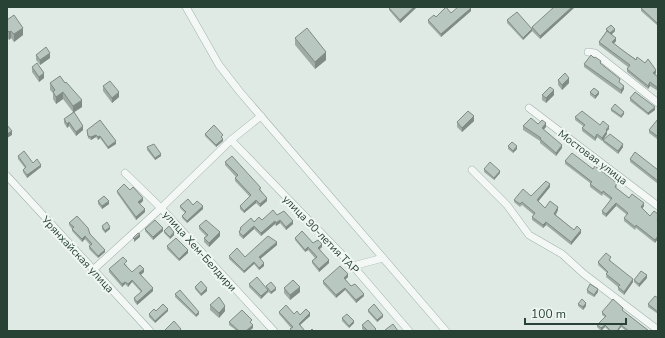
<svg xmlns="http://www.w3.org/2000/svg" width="665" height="338" font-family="'Nunito Sans',sans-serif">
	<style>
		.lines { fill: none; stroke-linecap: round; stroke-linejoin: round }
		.minor-casing { stroke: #a1b1a9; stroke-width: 8 }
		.minor { stroke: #f3f8f6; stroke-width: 7 }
		.wall { fill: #9eaba4 }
		.shaded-wall { fill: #818b86 }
		.building { fill: #b8c7bf; stroke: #818b86 }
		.labels { text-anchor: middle; stroke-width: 4; stroke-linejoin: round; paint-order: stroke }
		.street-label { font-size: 11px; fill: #284235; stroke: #f0f7f3 }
	</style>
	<rect width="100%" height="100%" fill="#e0eae5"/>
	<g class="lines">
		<g class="minor-casing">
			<g id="minor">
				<polyline points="186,7 219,65 240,92 446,331"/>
				<polyline points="588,52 595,53 658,103"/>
				<polyline points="529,108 658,206"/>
				<polyline points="231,140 353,266 409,331"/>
				<polyline points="472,170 507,205 529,235 562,254 584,274 658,330"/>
				<polyline points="125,173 161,208 274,331"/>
				<polyline points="7,176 150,331"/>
				<polyline points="353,266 383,258"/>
				<polyline points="94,269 161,208 231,140 261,116"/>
			</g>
		</g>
		<use href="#minor" class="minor"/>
	</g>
	<g class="wall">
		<polygon points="389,7 417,7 400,23 389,10"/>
		<polygon points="554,7 575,7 540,39 532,31 523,40 507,23 507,20 532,28"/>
		<polygon points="658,7 658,26 641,11 641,8"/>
		<polygon points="471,11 441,37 428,23 428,20 436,17"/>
		<polygon points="7,20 23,35 14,42 11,38 9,40 7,37"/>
		<polygon points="606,29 615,31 612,34 616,41 613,44 621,49 656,73 655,74 658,77 658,91 650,86 648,89 627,72 627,69 628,67 599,45 599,42 606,32"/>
		<polygon points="295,38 326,60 315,69 295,45"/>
		<polygon points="36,55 50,58 40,65 36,60"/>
		<polygon points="584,64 601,64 620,83 624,89 621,94 584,67"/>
		<polygon points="32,67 44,78 39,82 32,72"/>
		<polygon points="60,76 82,107 74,112 83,130 76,136 69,126 67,128 64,123 64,119 73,112 63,99 56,104 53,99 53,93 50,90 50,83"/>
		<polygon points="558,80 569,83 562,90 558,85"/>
		<polygon points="103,86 119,97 112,103 103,91"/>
		<polygon points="590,92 599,94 595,99 590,95"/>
		<polygon points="542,95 554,95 546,103 542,100"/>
		<polygon points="630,98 655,110 648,115 630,101"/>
		<polygon points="611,109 624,114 621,118 611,111"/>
		<polygon points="575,117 600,125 609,129 607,131 607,134 602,141 597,137 595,141 582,131 582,128 583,126 575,120"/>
		<polygon points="658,119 657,139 649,133 649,130"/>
		<polygon points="474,121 462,132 457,127 457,122"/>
		<polygon points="538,124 546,127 543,129 562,148 556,156 540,143 540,141 523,130 523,126"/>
		<polygon points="87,130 116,144 108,149 100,138 98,140 96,137 91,140 88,138"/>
		<polygon points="205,134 223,138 223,141 216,147 205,136"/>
		<polygon points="603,140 623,147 618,154 603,142"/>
		<polygon points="508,146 517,149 513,153 508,149"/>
		<polygon points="147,147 161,156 155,160 147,150"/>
		<polygon points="18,156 33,163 41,167 27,178 23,172 23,170 25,168 18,159"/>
		<polygon points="630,159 658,170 658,184 630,162"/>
		<polygon points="565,161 593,169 617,186 616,188 629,198 644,206 642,209 650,216 658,214 655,243 636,228 635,230 624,221 624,218 627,215 616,206 606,217 602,214 602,211 611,200 603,194 602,196 590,187 590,183 565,164"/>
		<polygon points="225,162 261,190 267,201 260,207 256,203 244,213 240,209 240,206 250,197 235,181 235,178 236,177 225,165"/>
		<polygon points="484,169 500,173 494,180 484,172"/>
		<polygon points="550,187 538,201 545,208 558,210 556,215 574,230 581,233 571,245 546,225 543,228 532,220 532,217 534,215 522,205 520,207 514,202 514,200 531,196"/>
		<polygon points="130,190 143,201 140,204 145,212 136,220 117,193 117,191"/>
		<polygon points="98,201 109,204 102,209 98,204"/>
		<polygon points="193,205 203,209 187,223 182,218 182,216 185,213 180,208 180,206"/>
		<polygon points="277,215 293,224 286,230 280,223 276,226 275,224 261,236 254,229 243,239 239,235 240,228 254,222 262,220"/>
		<polygon points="69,223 90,234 105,252 98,258 89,249 89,246 90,245 85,239 82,242 72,231 72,229 69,225"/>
		<polygon points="102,226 110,229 105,233 102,229"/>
		<polygon points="199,226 220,236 209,247 204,242 204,238 206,236 199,229"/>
		<polygon points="145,229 163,231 153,240 145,231"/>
		<polygon points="164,231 174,235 170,239 164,233"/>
		<polygon points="295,238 322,247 320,249 329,263 319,272 312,263 312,261 315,258 308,250 305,252 295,240"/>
		<polygon points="277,245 260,259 264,266 259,270 254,264 244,273 229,259 229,256 245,257"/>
		<polygon points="167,246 188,253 179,261 167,249"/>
		<polygon points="611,260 610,261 633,282 624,295 618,290 618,287 606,277 607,273 598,265 598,262"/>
		<polygon points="127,264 126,265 132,272 144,272 141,275 153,291 137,305 134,301 134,298 141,292 132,282 128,287 125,284 122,287 109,272 109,269"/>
		<polygon points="348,277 345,279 351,286 364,296 356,303 345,290 336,298 323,284 323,281"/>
		<polygon points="647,278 639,287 634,282 634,280"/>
		<polygon points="249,284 276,290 271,294 268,292 261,299 249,287"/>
		<polygon points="195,287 207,291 201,296 195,289"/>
		<polygon points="284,288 300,292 290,300 284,293"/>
		<polygon points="587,290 598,292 594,297 587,293"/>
		<polygon points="175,294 199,314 196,317 175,297"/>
		<polygon points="658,298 658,314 648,307 648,304"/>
		<polygon points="578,304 586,306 583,310 578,306"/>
		<polygon points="210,305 225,311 219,318 210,310"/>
		<polygon points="368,310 383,317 377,322 368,312"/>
		<polygon points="156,311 168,311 155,323 149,317 149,314"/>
		<polygon points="623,311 649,331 626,331 621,327 618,331 609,331 605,327 601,331 597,327 597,325 605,317 602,315 602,312"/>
		<polygon points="279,312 310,316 300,325 305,331 290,331 290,329 291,328 279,314"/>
		<polygon points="342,318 354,323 349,328 342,321"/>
		<polygon points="229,322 252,323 251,324 253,328 249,331 237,331 229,325"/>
		<polygon points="362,325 376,331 364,331 362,329"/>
	</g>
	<g class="shaded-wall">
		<polygon points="414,7 417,7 400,23 400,20"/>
		<polygon points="572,7 575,7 540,39 540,36"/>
		<polygon points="471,8 471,11 441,37 441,34"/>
		<polygon points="23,28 23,35 14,42 14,34"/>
		<polygon points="532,29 532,31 523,40 523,38"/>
		<polygon points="615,29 615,31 610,36 610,33"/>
		<polygon points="11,31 11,38 9,40 9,32"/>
		<polygon points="616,38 616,41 612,46 612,42"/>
		<polygon points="326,52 326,60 315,69 315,62"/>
		<polygon points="50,53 50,58 40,65 40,60"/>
		<polygon points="656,70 656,73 653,76 653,73"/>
		<polygon points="44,73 44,78 39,82 39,77"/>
		<polygon points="569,78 569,83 562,90 562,85"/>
		<polygon points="650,82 650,86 648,89 648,86"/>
		<polygon points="624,86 624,89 621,94 621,90"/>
		<polygon points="554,90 554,95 546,103 546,98"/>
		<polygon points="63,92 63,99 56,104 56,97"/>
		<polygon points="119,92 119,97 112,103 112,98"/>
		<polygon points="599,92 599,94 595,99 595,96"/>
		<polygon points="82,100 82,107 73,113 73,106"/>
		<polygon points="655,107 655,110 648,115 648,113"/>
		<polygon points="624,112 624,114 621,118 621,116"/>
		<polygon points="474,116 474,121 462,132 462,128"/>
		<polygon points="69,122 69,126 67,128 67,124"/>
		<polygon points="546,123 546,127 542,132 542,128"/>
		<polygon points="83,126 83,130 76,136 76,132"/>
		<polygon points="609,126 609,129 607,131 607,134 602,141 602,138"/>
		<polygon points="12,131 12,135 7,138 7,134"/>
		<polygon points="597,134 597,137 595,141 595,138"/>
		<polygon points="96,135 96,137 91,140 91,137"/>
		<polygon points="100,136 100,138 98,140 98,137"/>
		<polygon points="223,139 223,141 216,147 216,145"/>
		<polygon points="116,141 116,144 108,149 108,147"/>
		<polygon points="623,144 623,147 618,154 618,151"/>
		<polygon points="562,145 562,148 556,156 556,153"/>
		<polygon points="517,146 517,149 513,153 513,151"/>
		<polygon points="161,154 161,156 155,160 155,158"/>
		<polygon points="41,165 41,167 27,178 27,175"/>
		<polygon points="500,171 500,173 494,180 494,178"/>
		<polygon points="550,184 550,187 537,203 537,200"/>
		<polygon points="143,198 143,201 138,205 138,202"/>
		<polygon points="267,198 267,201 260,207 260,204"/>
		<polygon points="256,200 256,203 244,213 244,211"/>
		<polygon points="109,201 109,204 102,209 102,206"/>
		<polygon points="616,203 616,206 606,217 606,214"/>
		<polygon points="644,203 644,206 641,210 641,207"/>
		<polygon points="203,206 203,209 187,223 187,221"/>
		<polygon points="558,207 558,210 554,217 554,214"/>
		<polygon points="145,209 145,212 136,220 136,217"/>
		<polygon points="280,220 280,223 276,226 276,223"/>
		<polygon points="275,221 275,224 261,236 261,233"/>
		<polygon points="293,221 293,224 286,230 286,227"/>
		<polygon points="546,222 546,225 543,228 543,225"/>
		<polygon points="254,226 254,229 243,239 243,236"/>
		<polygon points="110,227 110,229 105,233 105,231"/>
		<polygon points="163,228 163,231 153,240 153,237"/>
		<polygon points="581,230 581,233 571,245 571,242"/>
		<polygon points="174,232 174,235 170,239 170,237"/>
		<polygon points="220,232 220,236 209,247 209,243"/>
		<polygon points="140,234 140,237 134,242 134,239"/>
		<polygon points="85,236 85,239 82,242 82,239"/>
		<polygon points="658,236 658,239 655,243 655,240"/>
		<polygon points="277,242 277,245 259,260 259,257"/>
		<polygon points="322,244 322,247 318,250 318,248"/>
		<polygon points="308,247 308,250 305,252 305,250"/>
		<polygon points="105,250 105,252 98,258 98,256"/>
		<polygon points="188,250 188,253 179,261 179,259"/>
		<polygon points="329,260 329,263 319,272 319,269"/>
		<polygon points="254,262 254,264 244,273 244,271"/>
		<polygon points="264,263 264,266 259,270 259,268"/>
		<polygon points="144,269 144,272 139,276 139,273"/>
		<polygon points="348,274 348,277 344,281 344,278"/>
		<polygon points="647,275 647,278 639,287 639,284"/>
		<polygon points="633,279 633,282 624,295 624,292"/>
		<polygon points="132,280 132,282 128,287 128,284"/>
		<polygon points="125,282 125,284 122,287 122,284"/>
		<polygon points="300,287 300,292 290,300 290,295"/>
		<polygon points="153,288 153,291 137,305 137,302"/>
		<polygon points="207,288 207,291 201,296 201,294"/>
		<polygon points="276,288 276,290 271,294 271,292"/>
		<polygon points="345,288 345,290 336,298 336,295"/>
		<polygon points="598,289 598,292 594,297 594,295"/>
		<polygon points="268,290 268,292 261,299 261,296"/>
		<polygon points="364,294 364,296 356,303 356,300"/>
		<polygon points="586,303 586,306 583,310 583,307"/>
		<polygon points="225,306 225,311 219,318 219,313"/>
		<polygon points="168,309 168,311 155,323 155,321"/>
		<polygon points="199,312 199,314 196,317 196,315"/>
		<polygon points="310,313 310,316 299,326 299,324"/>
		<polygon points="383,315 383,317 377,322 377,320"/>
		<polygon points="354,321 354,323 349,328 349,326"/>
		<polygon points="253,325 253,328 249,331 246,331"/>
		<polygon points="605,325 605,327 601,331 601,328"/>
		<polygon points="621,325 621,327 618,331 617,331"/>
	</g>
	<g class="building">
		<polygon points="389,7 414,7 400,20 389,8"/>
		<polygon points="446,7 451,13 458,7 470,7 471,8 441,34 428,20 434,15 436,17"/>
		<polygon points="554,7 572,7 540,36 532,27"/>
		<polygon points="642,7 658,7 658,24 641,8"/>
		<polygon points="517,12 532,29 523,38 507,20"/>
		<polygon points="14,15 23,28 14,34 11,31 9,32 7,30 7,20"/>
		<polygon points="611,25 615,29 610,33 606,29"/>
		<polygon points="307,28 326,52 315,62 295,38"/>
		<polygon points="607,31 616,38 612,42 621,49 636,60 637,57 645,63 648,59 656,70 653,73 658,77 658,88 650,82 648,86 627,69 630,65 599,42"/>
		<polygon points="46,47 50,53 40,60 36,55"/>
		<polygon points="591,55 594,58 595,57 601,61 600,63 620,79 619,82 624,86 621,90 584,64"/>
		<polygon points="37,63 44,73 39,77 32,67"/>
		<polygon points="565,73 569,78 562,85 558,80"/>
		<polygon points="60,76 65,83 66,82 82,100 73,106 63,92 56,97 53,92 55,90 50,83"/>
		<polygon points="110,81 119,92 112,98 103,86"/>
		<polygon points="550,87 554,90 546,98 542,95"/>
		<polygon points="594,88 599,92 595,96 590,92"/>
		<polygon points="635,92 655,107 648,113 630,98"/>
		<polygon points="615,104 624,112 621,116 611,109"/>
		<polygon points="468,111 474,116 462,128 457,122"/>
		<polygon points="582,111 600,125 603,121 609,126 606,130 607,131 602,138 597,134 595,138 582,128 585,125 575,117"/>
		<polygon points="74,112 83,126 76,132 69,122 67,124 64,119"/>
		<polygon points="531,118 538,124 542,120 546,123 542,128 562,145 556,153 540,139 541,138 523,126"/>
		<polygon points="658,119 658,134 657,136 649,130"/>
		<polygon points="100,120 116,141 108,147 100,136 98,137 96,135 91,137 88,136 87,130"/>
		<polygon points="7,125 12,131 7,134"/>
		<polygon points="214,125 223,135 221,137 223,139 216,145 205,134"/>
		<polygon points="610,134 623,144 618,151 603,140"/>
		<polygon points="512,142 517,146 513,151 508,146"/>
		<polygon points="154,144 161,154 155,158 147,147"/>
		<polygon points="24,151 33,163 37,159 41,165 27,175 23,170 26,167 18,156"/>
		<polygon points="635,152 658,170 658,181 630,159"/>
		<polygon points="572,153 593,169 595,166 617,183 615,187 629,198 632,194 644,203 641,207 650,216 654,211 658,214 658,218 657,220 658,221 658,236 655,240 636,225 635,227 624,218 628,213 616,203 606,214 602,211 612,198 603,191 602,193 590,184 592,182 565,161"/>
		<polygon points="232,156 261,188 259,189 267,198 260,204 256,200 244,211 240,206 251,195 235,178 238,175 225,162"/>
		<polygon points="490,162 500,171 494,178 484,169"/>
		<polygon points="546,181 550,184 537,200 545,208 550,201 558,207 554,214 574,230 577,226 581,230 571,242 546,222 543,225 532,217 535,213 522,202 520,204 514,200 523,189 531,196"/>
		<polygon points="124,184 130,190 133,187 143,198 138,202 145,209 136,217 117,191"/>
		<polygon points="104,196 109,201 102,206 98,201"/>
		<polygon points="188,199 193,205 197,201 203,206 187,221 182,216 186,212 180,206"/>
		<polygon points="273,210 277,215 284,211 293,221 286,227 280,220 276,223 275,221 261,233 254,226 243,236 239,232 241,229 240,228 251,218 254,222 259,217 262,220"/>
		<polygon points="77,216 88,228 90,234 105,250 98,256 89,246 92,244 85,236 82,239 72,229 74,227 69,223"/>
		<polygon points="155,220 163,228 153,237 145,229"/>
		<polygon points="206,220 220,232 209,243 204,238 208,235 199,226"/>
		<polygon points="107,222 110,227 105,231 102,226"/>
		<polygon points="169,226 174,232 170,237 164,231"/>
		<polygon points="302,231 313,243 318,240 322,244 318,248 329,260 319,269 312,261 317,257 308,247 305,250 295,238"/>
		<polygon points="138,233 140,234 134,239 133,238"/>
		<polygon points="268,236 277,242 259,257 264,263 259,268 254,262 244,271 229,256 237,248 245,257"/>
		<polygon points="176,238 188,250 179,259 167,246"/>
		<polygon points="606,253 611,257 609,260 633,279 624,292 618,287 620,285 606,274 608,272 598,262"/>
		<polygon points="123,257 127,261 124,264 132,272 140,265 144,269 139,273 153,288 137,302 134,298 142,291 132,280 128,284 125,282 122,284 109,269"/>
		<polygon points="340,266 348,274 344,278 351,286 355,284 364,294 356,300 345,288 336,295 323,281"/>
		<polygon points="641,271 647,275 639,284 634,280"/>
		<polygon points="257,277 268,290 261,296 249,284"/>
		<polygon points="293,280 300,287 290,295 284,288"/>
		<polygon points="201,281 207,288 201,294 195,287"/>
		<polygon points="271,282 276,288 271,292 266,286"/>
		<polygon points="590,284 598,289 594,295 587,290"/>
		<polygon points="180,290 199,312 196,315 175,294"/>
		<polygon points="655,296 658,298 658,312 648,304"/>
		<polygon points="219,297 225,306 219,313 210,305"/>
		<polygon points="582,299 586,303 583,307 578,304"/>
		<polygon points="613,299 623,308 622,310 649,331 629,331 621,325 617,331 611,331 605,325 601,328 597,325 606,316 602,312"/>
		<polygon points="163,304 168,309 155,321 149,314 154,309 156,311"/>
		<polygon points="374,304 383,315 377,320 368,310"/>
		<polygon points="286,305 294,314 297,311 300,315 306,309 310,313 299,324 305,331 292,331 290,329 293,327 279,312"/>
		<polygon points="242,310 252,320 250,322 253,325 246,331 239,331 229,322"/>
		<polygon points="347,314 354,321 349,326 342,318"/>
		<polygon points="368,320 376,329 374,331 368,331 362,325"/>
		<polygon points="174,321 181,329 179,331 165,331 165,330"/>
		<polygon points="393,324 398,331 386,331 385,330"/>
		<polygon points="312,329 314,331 310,331"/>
	</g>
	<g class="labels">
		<g class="street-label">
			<text transform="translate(593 157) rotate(37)" y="4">Мостовая улица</text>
			<text transform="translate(321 234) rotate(46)" y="4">улица 90-летия ТАР</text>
			<text transform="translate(200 251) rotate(48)" y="4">улица Хем-Белдири</text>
			<text transform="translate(78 254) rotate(47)" y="4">Урянхайская улица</text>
		</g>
	</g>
	<rect width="665" height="338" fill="none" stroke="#284235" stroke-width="16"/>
	<path d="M525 318v6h101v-6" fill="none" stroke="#284235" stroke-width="2"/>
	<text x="531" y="318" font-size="12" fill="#284235" stroke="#f0f7f3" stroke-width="3" paint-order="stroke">100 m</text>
</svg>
